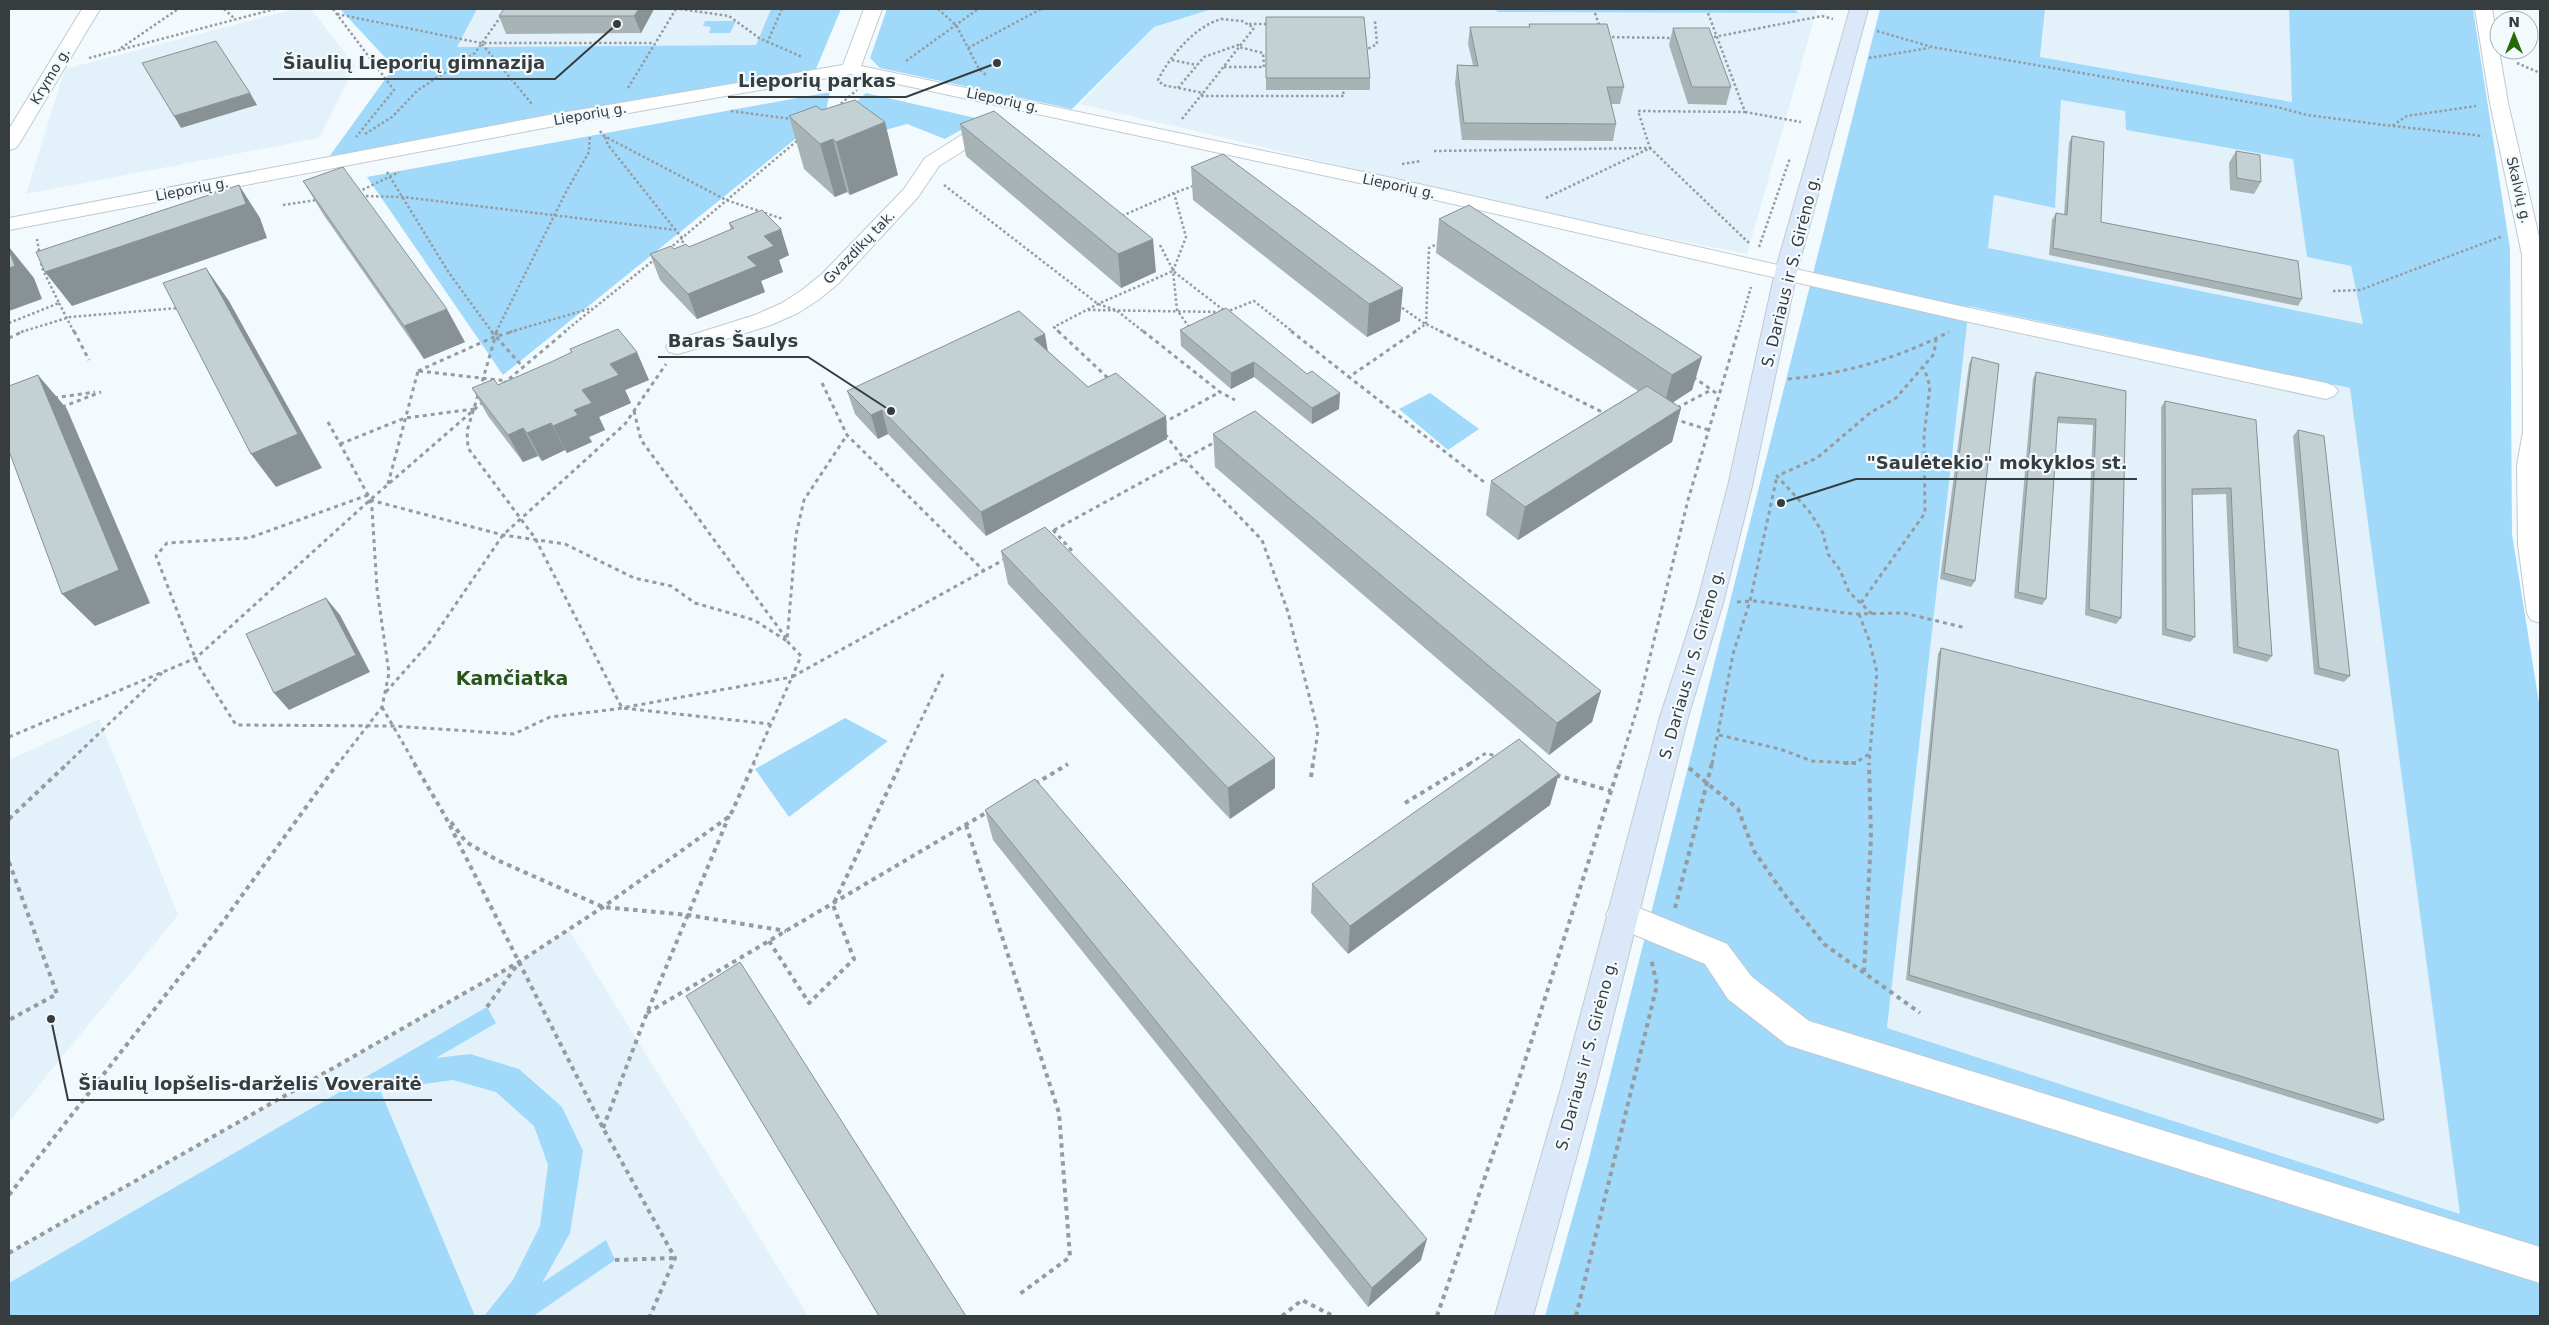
<svg xmlns="http://www.w3.org/2000/svg" width="2549" height="1325" font-family="'DejaVu Sans',sans-serif">
	<style>
		.built { fill: #e2f1fa }
		.green { fill: #a0d9fa; fill-rule: evenodd }
		.lines { fill: none; stroke-linecap: round; stroke-linejoin: round }
		.street-casing { stroke: #bfcad1; stroke-width: 2 }
		.secondary-casing { stroke: #bfcad1; stroke-width: 2 }
		.path-far2 { stroke: #959b9e; stroke-width: 2.5; stroke-dasharray: 2.5 2.5; stroke-linecap: butt }
		.path-far1 { stroke: #959b9e; stroke-width: 3; stroke-dasharray: 4 4; stroke-linecap: butt }
		.path { stroke: #959b9e; stroke-width: 4; stroke-dasharray: 4.5 4.5; stroke-linecap: butt }
		.street { fill: #fff; fill-rule: evenodd }
		.secondary { fill: #dae8f9; fill-rule: evenodd }
		.wall { fill: #a8b3b6 }
		.shaded-wall { fill: #889294 }
		.building { fill: #c3d0d4; stroke: #889294 }
		.labels { text-anchor: middle; stroke-width: 4.5; stroke-linejoin: round; paint-order: stroke }
		.far-street-label { font-size: 14px; fill: #373c3e; stroke: #f3fafe }
		.street-label { font-size: 16px; fill: #373c3e; stroke: #f3fafe }
		.quarter-label { font-size: 19px; font-weight: bold; fill: #29551c; stroke: #f3fafe }
		.leader { fill: none; stroke: #373c3e; stroke-width: 2 }
		.callout-dot { fill: #373c3e; stroke: #f3fafe; stroke-width: 2 }
		.callout-label { font-size: 18px; text-anchor: middle; font-weight: bold; fill: #373c3e; stroke: #f3fafe; stroke-width: 4.5; stroke-linejoin: round; paint-order: stroke }
	</style>
	<rect width="100%" height="100%" fill="#f3fafe"/>
	<g class="built">
		<polygon points="295,9 311,9 355,66 319,138 26,194 65,69"/>
		<polygon points="477,9 771,9 756,45 456,47"/>
		<polygon points="1212,9 1817,9 1747,254 1537,212 1080,104 1154,27"/>
		<polygon points="2045,9 2289,9 2293,102 2040,57"/>
		<polygon points="2061,100 2125,111 2126,130 2293,159 2307,257 2351,266 2363,324 1988,248 1994,195 2055,207"/>
		<polygon points="1969,305 2350,388 2461,1214 1887,1028"/>
		<polygon points="99,719 178,915 9,1122 9,760"/>
		<polygon points="569,930 808,1316 9,1316 9,1253 519,962"/>
	</g>
	<g class="green">
		<polygon points="340,9 477,9 457,47 756,45 771,9 841,9 816,69 329,157 394,67"/>
		<polygon points="887,9 1212,9 1154,27 1072,109 880,68 870,58"/>
		<polygon points="1496,9 1795,9 1798,13 1497,12"/>
		<path d="M1880 9H2045L2040 57 2292 102 2289 9H2473L2510 249 2512 534 2540 709V1316H1545L1588 1162ZM2061 100 2125 111 2126 130 2293 159 2307 257 2351 266 2363 324 1988 248 1994 195 2055 208ZM1969 306 2350 388 2460 1214 1887 1028Z"/>
		<polygon points="705,21 736,21 730,33 709,33 711,27 703,26"/>
		<polygon points="830,92 825,115 503,375 367,177"/>
		<polygon points="866,93 980,119 945,139 907,124 849,140 822,134"/>
		<polygon points="1430,393 1479,429 1448,450 1399,409"/>
		<polygon points="845,718 888,741 789,817 755,769"/>
		<polygon points="487,1007 496,1023 436,1058 470,1054 519,1069 562,1107 583,1151 570,1233 542,1283 606,1240 615,1260 533,1316 484,1316 513,1280 540,1226 548,1165 534,1126 496,1092 453,1080 380,1090 475,1316 9,1316 9,1283"/>
	</g>
	<g class="lines">
		<g class="street-casing">
			<g id="street">
				<polygon points="82,9 100,9 19,144 16,148 9,150 9,129"/>
				<polygon points="864,9 882,9 861,66 1392,178 1960,306 2326,383 2334,386 2338,391 2334,396 2326,399 1960,320 1392,190 851,74 549,127 9,230 9,218 549,115 843,65"/>
				<polygon points="2475,9 2492,9 2508,103 2540,241 2540,623 2531,620 2527,613 2518,544 2517,465 2523,432 2522,255 2490,103"/>
				<polygon points="994,117 1001,119 1004,123 1001,127 939,166 918,197 838,284 818,300 798,313 771,325 685,352 677,354 669,352 666,347 669,342 755,315 782,303 802,290 822,274 904,189 925,158 987,119"/>
				<polygon points="1622,901 1727,944 1752,977 1809,1021 2540,1247 2540,1283 1787,1045 1728,999 1705,964 1611,925 1606,915 1611,905"/>
			</g>
		</g>
		<g class="secondary-casing">
			<polygon id="secondary" points="1850,9 1868,9 1797,272 1752,486 1723,603 1688,717 1596,1085 1533,1316 1495,1316 1562,1085 1660,717 1697,603 1728,486 1775,272"/>
		</g>
		<g class="path-far2">
			<polyline points="224,9 235,19"/>
			<polyline points="333,9 394,90 356,137"/>
			<polyline points="680,9 729,16 759,38 802,57"/>
			<polyline points="938,9 956,25 979,69 987,76"/>
			<polyline points="1595,13 1600,28"/>
			<polyline points="337,14 481,43 654,43"/>
			<path d="M1221 19 1242 21 1254 28 1203 93 1163 85 1158 80 1160 76C1173 53 1195 27 1221 19Z"/>
			<polyline points="1249,24 1270,24"/>
			<polyline points="1877,31 1932,47 2277,107 2307,115 2392,126 2407,116 2476,106"/>
			<polyline points="1607,37 1673,38"/>
			<polyline points="1709,38 1822,16 1833,19"/>
			<polyline points="767,43 782,9"/>
			<polyline points="482,44 532,104"/>
			<polyline points="121,48 178,9"/>
			<polyline points="968,48 1041,9"/>
			<polyline points="1364,51 1377,44 1375,21"/>
			<polyline points="89,58 275,9"/>
			<polyline points="1869,58 1929,48"/>
			<polyline points="1172,60 1197,65"/>
			<polyline points="906,61 978,9"/>
			<polyline points="2517,63 2540,73"/>
			<polyline points="1224,67 1264,67 1263,53 1239,47"/>
			<polyline points="628,88 676,9"/>
			<polyline points="1178,88 1204,57 1241,44"/>
			<polyline points="1201,96 1344,96 1342,86"/>
			<polyline points="837,107 857,90"/>
			<polyline points="731,111 792,119"/>
			<polyline points="1745,112 1801,122"/>
			<polyline points="1182,119 1203,93"/>
			<polyline points="2393,126 2483,136"/>
			<polyline points="600,131 604,136 726,200 783,219"/>
			<polyline points="365,134 392,117 418,90 475,53 506,9"/>
			<polyline points="605,137 608,145 682,238 684,249"/>
			<polyline points="1434,151 1650,148 1638,111 1745,112 1708,13"/>
			<polyline points="1402,164 1421,161"/>
			<polyline points="387,172 449,273 492,332"/>
			<polyline points="944,185 1098,304 1116,310 1144,332"/>
			<polyline points="358,192 399,172"/>
			<polyline points="361,196 403,197 676,230"/>
			<polyline points="1546,198 1650,148 1750,244"/>
			<polyline points="283,205 317,200"/>
			<polyline points="1122,216 1174,193"/>
			<polyline points="1160,245 1173,270"/>
			<polyline points="1759,247 1790,158"/>
			<polyline points="669,249 798,140"/>
			<polyline points="2333,291 2360,290 2503,236"/>
			<polyline points="59,303 74,332"/>
			<polyline points="1398,305 1425,324"/>
			<polyline points="1088,310 1221,312"/>
			<polyline points="9,323 59,303 42,268 37,239"/>
			<polyline points="1426,324 1429,248 1439,243"/>
			<polyline points="1189,327 1177,310 1173,271 1186,237 1174,193 1196,185"/>
			<polyline points="21,332 70,317 178,308"/>
			<polyline points="496,332 567,190 589,152 590,135"/>
			<polyline points="510,332 592,308"/>
			<polyline points="564,332 654,260"/>
			<polyline points="1059,332 1054,327 1098,304 1173,271 1226,312 1254,301 1293,332"/>
			<polyline points="1414,332 1426,324 1442,332"/>
			<polyline points="1738,332 1751,287"/>
		</g>
		<g class="path-far1">
			<polyline points="74,331 89,360"/>
			<polyline points="491,331 522,366"/>
			<polyline points="1058,331 1109,379"/>
			<polyline points="1143,331 1220,392 1235,400"/>
			<polyline points="1291,331 1349,377"/>
			<polyline points="1416,331 1349,377 1484,482"/>
			<polyline points="1440,331 1606,414"/>
			<polyline points="9,338 24,331"/>
			<polyline points="418,371 494,337 515,331"/>
			<polyline points="419,371 507,381"/>
			<polyline points="1693,377 1719,395"/>
			<path d="M1788 379C1845 374 1898 358 1949 332"/>
			<polyline points="822,383 847,435 984,571"/>
			<polyline points="503,384 566,331"/>
			<polyline points="480,389 497,331"/>
			<polyline points="478,395 467,431 468,448 535,538 622,708 770,724"/>
			<polyline points="54,398 95,392"/>
			<polyline points="62,407 101,392"/>
			<polyline points="1677,408 1711,390"/>
			<polyline points="634,411 641,440 786,638"/>
			<polyline points="1674,419 1709,430"/>
			<polyline points="328,422 368,495 372,509 377,589 389,673 382,707 338,764"/>
			<polyline points="1163,423 1220,392"/>
			<polyline points="1165,434 1184,459 1262,540 1288,612 1318,731 1313,764"/>
			<polyline points="340,444 405,418 474,409"/>
			<polyline points="388,484 418,371"/>
			<polyline points="368,495 249,538 167,543 156,556 198,665 236,725 393,726 514,734 550,717 616,709 792,677 801,656 787,641 796,535 804,500 847,435"/>
			<polyline points="370,500 503,535 565,544 634,578 671,586 695,603 754,620 787,641"/>
			<polyline points="1053,530 1074,553"/>
			<polyline points="1047,534 1217,441"/>
			<polyline points="1737,602 1755,601 1854,614 1904,613 1966,628"/>
			<polyline points="1861,603 1925,513 1924,436 1930,386 1924,368"/>
			<polyline points="1859,614 1869,640 1877,672 1869,764"/>
			<polyline points="1872,614 1849,592 1840,570 1828,554 1823,533 1809,511 1777,476 1817,458 1870,413 1896,398 1934,354 1936,339"/>
			<polyline points="386,692 430,642 503,535 625,424 666,364"/>
			<polyline points="382,707 415,764"/>
			<polyline points="1719,735 1780,749 1812,761 1855,763 1869,754"/>
			<polyline points="9,737 196,658 370,500 483,402"/>
			<polyline points="67,764 162,673"/>
			<polyline points="753,764 792,677 1005,559"/>
			<polyline points="900,764 943,674"/>
			<polyline points="1469,764 1486,753 1498,757"/>
			<polyline points="1620,764 1638,706 1688,500 1738,331"/>
			<polyline points="1712,764 1733,654 1750,601 1777,476"/>
		</g>
		<g class="path">
			<polyline points="414,763 445,816 603,1128 675,1258 650,1316"/>
			<polyline points="1844,763 1856,763"/>
			<polyline points="1689,768 1738,809 1754,851 1784,894 1824,944 1920,1013"/>
			<polyline points="1556,775 1611,791"/>
			<polyline points="1311,777 1313,763"/>
			<polyline points="1035,784 1068,764"/>
			<polyline points="1405,803 1471,763"/>
			<polyline points="9,819 68,763"/>
			<polyline points="451,822 466,842 497,860 603,907 688,915 786,931"/>
			<polyline points="966,825 1059,1113 1070,1257 1017,1296"/>
			<polyline points="9,862 57,994 9,1020"/>
			<polyline points="1675,908 1712,763"/>
			<polyline points="769,941 809,1003 854,959 833,905 901,763"/>
			<polyline points="1864,972 1871,838 1869,763"/>
			<polyline points="487,1007 517,965"/>
			<polyline points="647,1013 989,811"/>
			<polyline points="603,1128 647,1013 729,816"/>
			<polyline points="9,1195 222,923 338,763"/>
			<polyline points="9,1253 519,962 603,907 730,816 754,763"/>
			<polyline points="615,1260 675,1258"/>
			<polyline points="1282,1316 1302,1300 1333,1316"/>
			<polyline points="1437,1316 1524,1064 1620,763"/>
			<polyline points="1576,1316 1657,985 1651,958"/>
		</g>
		<use href="#street" class="street"/>
		<use href="#secondary" class="secondary"/>
	</g>
	<g class="wall">
		<polygon points="654,9 641,33 506,34 499,16"/>
		<polygon points="1266,17 1370,78 1370,90 1266,90"/>
		<polygon points="1529,24 1624,87 1620,104 1611,104 1616,124 1613,141 1462,140 1455,83 1457,65 1473,65 1468,44 1470,27 1529,27"/>
		<polygon points="1673,28 1731,87 1726,105 1688,104 1669,45"/>
		<polygon points="789,116 898,175 850,195 847,192 835,197 804,169"/>
		<polygon points="960,124 1156,272 1121,288 966,156"/>
		<polygon points="2072,136 2101,222 2302,299 2298,306 2049,255 2052,220 2056,213 2064,215 2069,143"/>
		<polygon points="2236,151 2261,182 2254,194 2230,190 2229,163"/>
		<polygon points="1191,167 1400,321 1367,337 1193,200"/>
		<polygon points="303,181 465,342 424,359 323,214"/>
		<polygon points="1439,219 1702,357 1692,390 1673,402 1681,408 1672,442 1518,540 1486,515 1491,481 1638,391 1436,253"/>
		<polygon points="729,223 789,255 779,260 783,272 761,281 765,292 697,319 660,280 650,254 689,247 731,230"/>
		<polygon points="1180,330 1307,374 1340,393 1339,409 1312,424 1254,377 1231,389 1181,346"/>
		<polygon points="570,349 649,380 625,390 631,403 599,417 605,430 589,437 592,442 567,453 565,450 542,461 538,456 523,462 488,416 472,388 498,385 551,362 571,353"/>
		<polygon points="1048,351 1088,387 1166,416 1167,439 986,536 888,434 878,439 855,414 847,391"/>
		<polygon points="1972,357 1975,581 1971,587 1940,579 1969,364"/>
		<polygon points="2036,372 2126,391 2121,618 2116,624 2085,615 2093,425 2057,423 2046,599 2042,605 2014,598 2033,379"/>
		<polygon points="2165,401 2256,420 2272,656 2267,662 2233,653 2226,494 2192,495 2195,637 2190,642 2162,635 2161,407"/>
		<polygon points="2298,430 2350,676 2344,682 2314,674 2293,436"/>
		<polygon points="1213,434 1601,691 1592,722 1549,755 1215,467"/>
		<polygon points="1001,551 1275,788 1230,819 1008,584"/>
		<polygon points="1941,648 2384,1120 2377,1124 1906,980 1938,654"/>
		<polygon points="1550,805 1348,954 1311,913 1312,884"/>
		<polygon points="985,810 1421,1260 1368,1307 993,840"/>
	</g>
	<g class="shaded-wall">
		<polygon points="639,9 654,9 641,33 634,16"/>
		<polygon points="250,93 257,105 181,128 174,116"/>
		<polygon points="885,122 898,175 850,195 836,142"/>
		<polygon points="833,139 847,192 835,197 820,144"/>
		<polygon points="239,185 260,218 267,238 72,306 45,272"/>
		<polygon points="781,229 789,255 779,260 783,272 761,281 765,292 697,319 688,294 747,257 764,236"/>
		<polygon points="1153,239 1156,272 1121,288 1118,254"/>
		<polygon points="9,247 34,278 42,299 9,311"/>
		<polygon points="206,268 229,301 322,468 276,487 251,454"/>
		<polygon points="1403,288 1400,321 1367,337 1369,304"/>
		<polygon points="447,309 465,342 424,359 404,326"/>
		<polygon points="1045,334 1049,358 1034,339"/>
		<polygon points="637,352 649,380 625,390 631,403 599,417 605,430 589,437 592,442 567,453 553,426 574,410 582,390 610,364"/>
		<polygon points="1702,357 1692,390 1663,409 1672,375"/>
		<polygon points="1254,362 1254,377 1231,389 1231,373"/>
		<polygon points="38,375 67,409 150,603 95,626 62,594"/>
		<polygon points="1340,393 1339,409 1312,424 1312,408"/>
		<polygon points="1681,408 1672,442 1518,540 1525,507"/>
		<polygon points="882,410 888,434 878,439 871,415"/>
		<polygon points="1166,416 1167,439 986,536 981,512"/>
		<polygon points="551,423 565,450 542,461 527,433"/>
		<polygon points="523,428 538,456 523,462 508,435"/>
		<polygon points="326,598 340,615 370,672 289,710 274,693"/>
		<polygon points="1601,691 1592,722 1549,755 1557,723"/>
		<polygon points="1275,758 1275,788 1230,819 1228,788"/>
		<polygon points="1559,774 1550,805 1348,954 1350,926"/>
		<polygon points="1427,1239 1421,1260 1368,1307 1372,1288"/>
	</g>
	<g class="building">
		<polygon points="504,9 639,9 634,16 499,16"/>
		<polygon points="1266,17 1364,17 1370,78 1266,78"/>
		<polygon points="1529,24 1607,24 1624,87 1607,87 1616,124 1464,123 1457,65 1478,66 1470,27 1530,27"/>
		<polygon points="1673,28 1709,28 1731,87 1692,87"/>
		<polygon points="216,41 250,93 174,116 142,63"/>
		<polygon points="855,100 885,122 836,142 833,139 820,144 789,116 816,106 822,110"/>
		<polygon points="994,111 1153,239 1118,254 960,124"/>
		<polygon points="2072,136 2104,142 2101,222 2298,261 2302,299 2053,248 2056,213 2067,215"/>
		<polygon points="2236,151 2260,155 2261,182 2237,178"/>
		<polygon points="1223,154 1403,288 1369,304 1191,167"/>
		<polygon points="343,167 447,309 404,326 303,181"/>
		<polygon points="239,185 246,204 45,272 36,252"/>
		<polygon points="1469,205 1702,357 1672,375 1439,219"/>
		<polygon points="762,210 781,229 764,236 774,246 747,257 757,266 688,294 650,254 671,246 674,249 686,244 689,247 734,228 729,223"/>
		<polygon points="9,250 15,266 9,268"/>
		<polygon points="206,268 298,434 251,454 163,283"/>
		<polygon points="1226,308 1307,374 1312,371 1340,393 1312,408 1254,362 1231,373 1180,330"/>
		<polygon points="1019,311 1045,334 1034,339 1088,387 1116,373 1166,416 981,512 882,410 871,415 847,391"/>
		<polygon points="618,329 637,352 610,364 619,375 582,390 592,403 574,410 578,415 553,426 551,423 527,433 523,428 508,435 472,388 494,379 498,385 551,362 572,352 570,349"/>
		<polygon points="1972,357 1999,364 1975,581 1944,573"/>
		<polygon points="2036,372 2126,391 2121,618 2089,609 2096,419 2058,417 2046,599 2018,592"/>
		<polygon points="38,375 119,570 62,594 9,451 9,386"/>
		<polygon points="1647,386 1681,408 1525,507 1491,481"/>
		<polygon points="2165,401 2256,420 2272,656 2238,647 2231,488 2192,489 2195,637 2166,629"/>
		<polygon points="1255,411 1601,691 1557,723 1213,434"/>
		<polygon points="2298,430 2324,436 2350,676 2319,668"/>
		<polygon points="1045,527 1275,758 1228,788 1001,551"/>
		<polygon points="326,598 356,655 274,693 246,634"/>
		<polygon points="1941,648 2338,750 2384,1120 1909,975"/>
		<polygon points="1519,739 1559,774 1350,926 1312,884"/>
		<polygon points="1035,779 1427,1239 1372,1288 985,810"/>
		<polygon points="740,962 966,1316 879,1316 686,996"/>
	</g>
	<g class="labels">
		<g class="far-street-label">
			<text transform="translate(50 76) rotate(-59)" y="5">Krymo g.</text>
			<text transform="translate(1003 100) rotate(12)" y="5">Lieporių g.</text>
			<text transform="translate(590 114) rotate(-10)" y="5">Lieporių g.</text>
			<text transform="translate(1399 186) rotate(12)" y="5">Lieporių g.</text>
			<text transform="translate(192 189) rotate(-11)" y="5">Lieporių g.</text>
			<text transform="translate(2519 190) rotate(77)" y="5">Skalvių g.</text>
			<text transform="translate(859 247) rotate(-46)" y="5">Gvazdikų tak.</text>
		</g>
		<g class="street-label">
			<text transform="translate(1790 271) rotate(-76)" y="6">S. Dariaus ir S. Girėno g.</text>
			<text transform="translate(1691 664) rotate(-74)" y="6">S. Dariaus ir S. Girėno g.</text>
			<text transform="translate(1586 1055) rotate(-75)" y="6">S. Dariaus ir S. Girėno g.</text>
		</g>
		<g class="quarter-label">
			<text x="512" y="685">Kamčiatka</text>
		</g>
	</g>
	<path class="leader" d="M617 24L555 79H273M997 63L906 97H728M891 411L808 357H658M1781 503L1856 479H2137M51 1019L68 1100H432"/>
	<g class="callout-dot">
		<circle cx="617" cy="24" r="5"/>
		<circle cx="997" cy="63" r="5"/>
		<circle cx="891" cy="411" r="5"/>
		<circle cx="1781" cy="503" r="5"/>
		<circle cx="51" cy="1019" r="5"/>
	</g>
	<g class="callout-label">
		<text x="414" y="69">Šiaulių Lieporių gimnazija</text>
		<text x="817" y="87">Lieporių parkas</text>
		<text x="733" y="347">Baras Šaulys</text>
		<text x="1997" y="469">"Saulėtekio" mokyklos st.</text>
		<text x="250" y="1090">Šiaulių lopšelis-darželis Voveraitė</text>
	</g>
	<rect width="2549" height="1325" fill="none" stroke="#373c3e" stroke-width="20"/>
	<g transform="translate(2514 35)"><circle r="24" fill="#f3fafe" stroke="#a8aeb1"/>
	<path d="M0-4L9 19L0 12L-9 19Z" fill="#246b04"/>
	<text y="-8" font-size="14" font-weight="bold" text-anchor="middle" fill="#373c3e">N</text>
	</g>
</svg>
